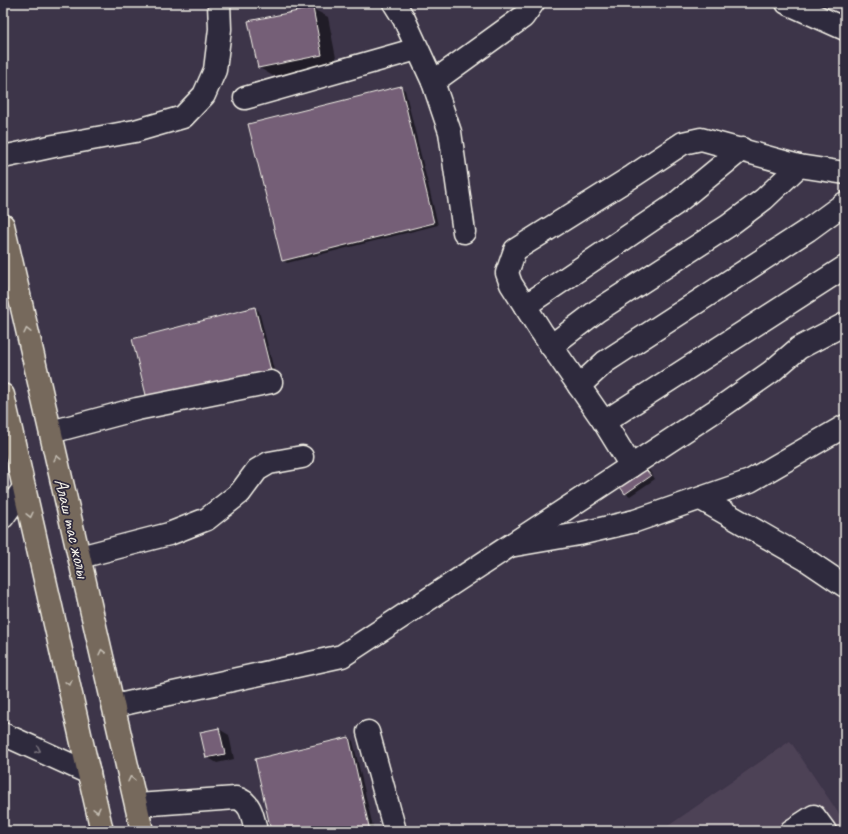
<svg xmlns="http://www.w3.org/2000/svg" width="848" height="834" font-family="Caveat,sans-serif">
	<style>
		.built { fill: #4e4257 }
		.shadow { fill: #0007 }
		.building { fill: #745f77; stroke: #f4f1e8 }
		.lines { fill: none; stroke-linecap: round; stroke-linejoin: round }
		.minor-casing { stroke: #f4f1e8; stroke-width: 25 }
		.major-casing { stroke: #f4f1e8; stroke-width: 25 }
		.minor { stroke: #2f2a3d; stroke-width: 22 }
		.major { stroke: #76695c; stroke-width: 22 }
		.oneway { stroke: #c2bbb0 }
		.oneway2 { stroke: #747079 }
		.labels { text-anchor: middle; stroke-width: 3.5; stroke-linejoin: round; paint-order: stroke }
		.street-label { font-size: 19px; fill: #f4f1e8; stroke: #2f2a3d }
	</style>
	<rect width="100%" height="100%" fill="#3d3549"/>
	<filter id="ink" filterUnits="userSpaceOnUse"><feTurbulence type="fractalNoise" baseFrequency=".025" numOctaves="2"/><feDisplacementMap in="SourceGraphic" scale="8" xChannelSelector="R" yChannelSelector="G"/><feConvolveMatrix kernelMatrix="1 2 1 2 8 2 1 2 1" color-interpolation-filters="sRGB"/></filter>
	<g filter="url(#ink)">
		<polygon class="built" points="790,741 845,823 845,831 661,831"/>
		<g class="shadow">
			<polygon points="313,9 328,17 337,63 273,76 258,67"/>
			<polygon points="400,87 405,90 438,225 287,263 283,260"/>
			<polygon points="255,308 259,311 275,374 153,405"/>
			<polygon points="644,468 649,470 655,479 630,496 625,493"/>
			<polygon points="219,729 229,735 234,759 217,763 207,757"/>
			<polygon points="349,738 353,741 374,831 272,831"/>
		</g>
		<g class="building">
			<polygon points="313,8 322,55 258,68 248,21"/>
			<polygon points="401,86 434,223 282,261 248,124"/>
			<polygon points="255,307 271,371 148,403 132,339"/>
			<polygon points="644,467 651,476 625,494 618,484"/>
			<polygon points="219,728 225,754 206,758 200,732"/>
			<polygon points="349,737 370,831 271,831 255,759"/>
		</g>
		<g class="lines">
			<g class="minor-casing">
				<g id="minor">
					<polyline points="394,3 404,19 433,82 450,132 464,232"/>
					<polyline points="787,3 845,29"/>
					<polyline points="433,82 523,17 533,3"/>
					<polyline points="245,98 417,49"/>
					<polyline points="3,157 54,146 135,131 183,117 204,95 215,70 220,29 219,3"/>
					<polyline points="525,306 674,205 742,149"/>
					<polyline points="551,346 597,311 728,226 764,199 799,166"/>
					<polyline points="579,386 605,362 808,230 845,203"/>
					<polyline points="604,422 845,267"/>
					<polyline points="51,432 137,409 271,382"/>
					<polyline points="631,466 604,422 541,331 511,284 507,273 515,250 633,176 683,143 701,139 799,166 845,173"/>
					<polyline points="701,499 805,559 845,586"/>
					<polyline points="3,517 24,488"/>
					<polyline points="515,545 579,534 635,521 750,481 845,426"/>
					<polyline points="80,557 169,534 207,519 240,493 257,470 269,463 302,457"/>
					<polyline points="114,706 342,656 724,405 771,372 799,348 845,324"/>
					<polyline points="368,732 395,831"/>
					<polyline points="3,734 89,773"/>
					<path d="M137 805 236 798C251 801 253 818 256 831"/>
					<polyline points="791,831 814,816 825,831"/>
				</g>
			</g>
			<g class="major-casing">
				<g id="major">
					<polyline points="3,225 142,831"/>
					<polyline points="3,395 102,831"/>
				</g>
			</g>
			<use href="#minor" class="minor"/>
			<use href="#major" class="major"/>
		</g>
		<defs><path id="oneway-chevron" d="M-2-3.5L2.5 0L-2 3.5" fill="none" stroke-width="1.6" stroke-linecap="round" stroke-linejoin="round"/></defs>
		<g class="oneway">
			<use href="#oneway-chevron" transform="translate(27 331) rotate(-103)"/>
			<use href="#oneway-chevron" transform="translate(57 458) rotate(-103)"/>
			<use href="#oneway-chevron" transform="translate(30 515) rotate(77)"/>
			<use href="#oneway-chevron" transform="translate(102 652) rotate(-103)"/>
			<use href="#oneway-chevron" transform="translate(69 683) rotate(77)"/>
			<use href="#oneway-chevron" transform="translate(131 779) rotate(-103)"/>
			<use href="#oneway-chevron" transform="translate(97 810) rotate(77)"/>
		</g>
		<use class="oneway2" href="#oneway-chevron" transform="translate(38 750) rotate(24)"/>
	</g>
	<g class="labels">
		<g class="street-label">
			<text transform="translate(73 528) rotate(77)" y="7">Алаш тас жолы</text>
		</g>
	</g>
	<rect width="848" height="834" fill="none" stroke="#2f2a3d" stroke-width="16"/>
	<rect x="8" y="8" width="832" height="818" fill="none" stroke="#f4f1e8" stroke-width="1.5" filter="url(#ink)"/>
</svg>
